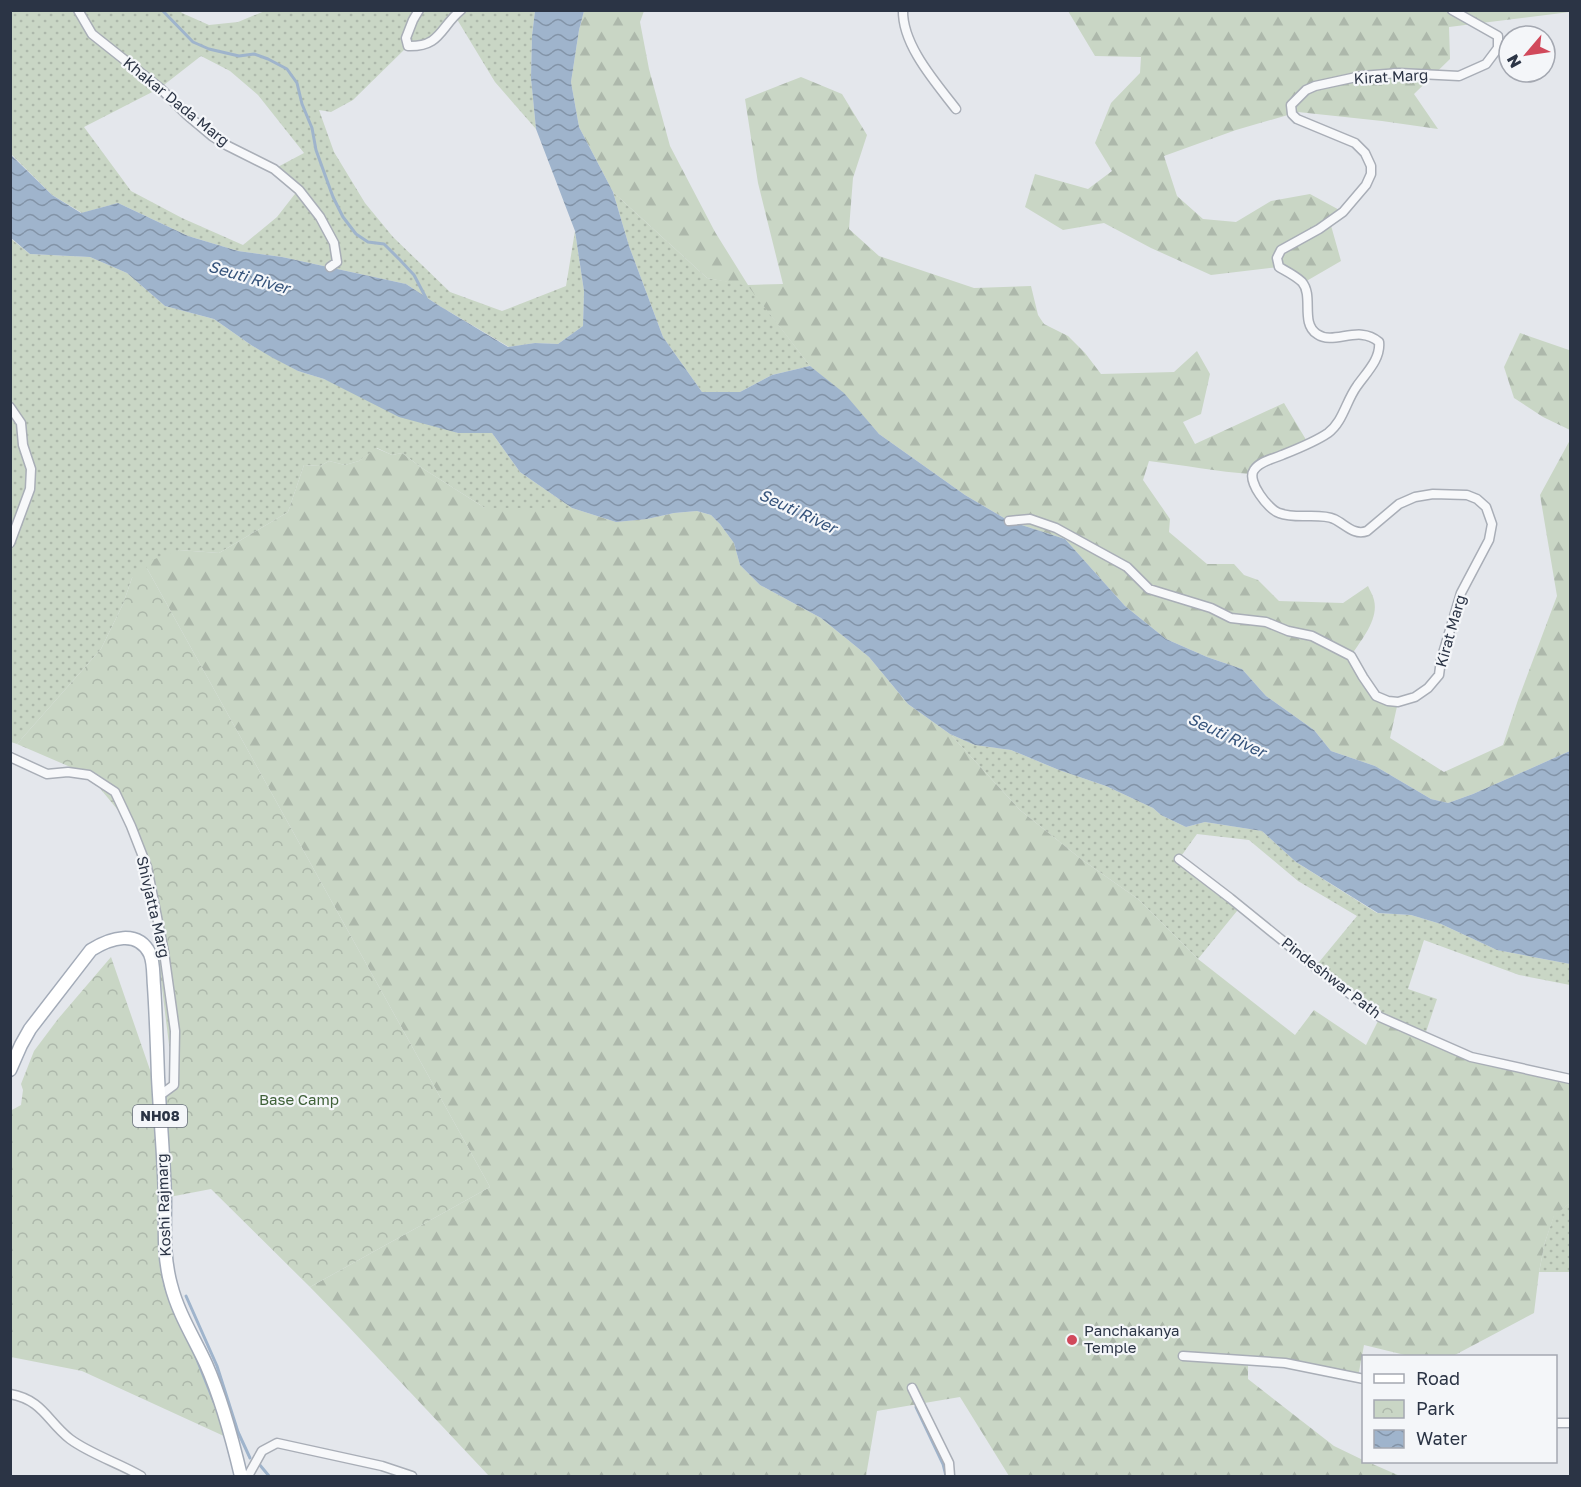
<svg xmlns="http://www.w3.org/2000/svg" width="1581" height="1487" font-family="'Golos Text',sans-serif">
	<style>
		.grass { fill: url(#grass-dots); fill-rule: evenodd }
		.forest { fill: url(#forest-firs) }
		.park { fill: url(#park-crowns) }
		.water { fill: url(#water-waves) }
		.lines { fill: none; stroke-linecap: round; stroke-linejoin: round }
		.stream { stroke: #9fb4cc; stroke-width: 3 }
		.minor-casing { stroke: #a9aeb7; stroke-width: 11 }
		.primary-casing { stroke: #a3abb8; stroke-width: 15 }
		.minor { stroke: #f7f8fa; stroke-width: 8 }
		.primary { stroke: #fff; stroke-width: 12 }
		.poi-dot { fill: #d1495b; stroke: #f4f6f9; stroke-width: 2 }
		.labels { text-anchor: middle; stroke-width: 4.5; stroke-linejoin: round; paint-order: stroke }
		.shield { fill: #f4f6f9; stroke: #676e7b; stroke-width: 1.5 }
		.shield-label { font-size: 14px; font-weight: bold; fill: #2b3445 }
		.street-label { font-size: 15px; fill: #2b3445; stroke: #f4f6f9 }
		.park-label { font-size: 15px; fill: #3f6138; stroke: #f4f6f9 }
		.poi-label { font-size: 15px; fill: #2b3445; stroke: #f4f6f9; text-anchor: start }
		.water-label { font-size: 16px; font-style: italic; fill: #34527a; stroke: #f4f6f9 }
	</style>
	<defs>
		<pattern id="grass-dots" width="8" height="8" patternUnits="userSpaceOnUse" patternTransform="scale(1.5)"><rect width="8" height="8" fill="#c9d6c5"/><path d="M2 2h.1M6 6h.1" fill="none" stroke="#adb8ab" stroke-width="1.8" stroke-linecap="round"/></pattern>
		<pattern id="forest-firs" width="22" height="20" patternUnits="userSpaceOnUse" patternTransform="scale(1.5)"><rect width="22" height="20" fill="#c9d6c5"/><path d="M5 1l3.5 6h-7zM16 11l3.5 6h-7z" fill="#adb8ab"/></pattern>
		<pattern id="park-crowns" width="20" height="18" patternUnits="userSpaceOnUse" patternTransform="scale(1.5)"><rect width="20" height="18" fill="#c9d6c5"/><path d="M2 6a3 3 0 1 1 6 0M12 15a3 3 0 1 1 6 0" fill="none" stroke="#adb8ab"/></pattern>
		<pattern id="water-waves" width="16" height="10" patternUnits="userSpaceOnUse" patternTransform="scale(1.5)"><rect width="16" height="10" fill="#9fb4cc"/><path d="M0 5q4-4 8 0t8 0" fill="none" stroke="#8293a7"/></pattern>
	</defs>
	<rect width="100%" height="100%" fill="#e4e7ec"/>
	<g class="grass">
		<path d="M267 10 535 11 532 36 531 78 536 129 495 82 455 16 438 38 408 46 353 100 331 112 319 110 334 152 365 203 393 237 450 292 502 311 566 286 575 231 584 291 583 326 558 344 535 343 509 347 438 305 406 284 282 257 238 251 188 236 118 203 82 213 52 195 11 154 10 11H180L182 13 209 25 238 22ZM201 56 230 71 258 95 304 153 274 169 298 190 277 217 243 245 182 218 131 191 84 127 160 88Z"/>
		<polygon points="613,192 707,278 748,285 810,366 772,375 740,392 702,392 663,337 629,246"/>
		<polygon points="10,238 30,254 90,257 127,273 165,306 214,319 251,345 298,371 324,379 458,433 492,433 520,472 572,508 485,508 422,468 402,453 392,455 377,448 359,461 345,465 329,461 320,466 304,465 288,512 219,553 179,550 132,578 123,604 101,649 17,744 11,742"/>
		<polygon points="950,734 975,745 1011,750 1059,770 1106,786 1153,808 1161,815 1186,827 1205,822 1262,831 1296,862 1377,913 1411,915 1441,924 1497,950 1570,964 1570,985 1519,975 1424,940 1408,989 1437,999 1424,1038 1380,1017 1315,967 1357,916 1298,881 1249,840 1197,834 1179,859 1241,906 1198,959 1138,899 1081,859 1020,810"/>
		<polygon points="1570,1203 1570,1272 1539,1272 1545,1242 1554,1215"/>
	</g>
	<g class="forest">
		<path d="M584 11H644L640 22 649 69 670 146 715 232 748 285 783 284 758 183 745 99 801 77 842 94 867 135 853 178 849 229 879 256 974 288 1031 286 1038 315 1044 324 1068 336 1085 353 1101 374 1174 372 1197 351 1210 374 1201 414 1183 422 1195 444 1284 403 1308 443 1263 462 1252 474C1217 472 1184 465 1149 461L1143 480 1170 519 1169 532 1207 564H1234L1244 575 1258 580 1279 601 1343 603 1368 586C1370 591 1373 595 1374 600 1379 620 1361 640 1351 656L1376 696 1398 702 1390 738 1444 772 1503 745 1518 700 1557 596 1540 495 1570 440V709L1569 712H1570V751L1473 794 1448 803 1431 799 1375 766 1331 751 1314 730 1266 696 1242 669 1207 657 1166 639 1125 606 1065 539 1009 521 965 495 879 434 843 393 810 366 748 286 707 278 613 192 579 127 571 82 579 30Z"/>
		<polygon points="1068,11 1570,11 1570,12 1449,27 1450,59 1414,94 1438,129 1382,121 1298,112 1236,130 1164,156 1177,196 1203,219 1236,222 1271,201 1310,194 1343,212 1330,222 1341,261 1303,283 1279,267 1211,275 1151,248 1104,223 1063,230 1025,207 1035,174 1088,189 1112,171 1095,143 1111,103 1140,73 1141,57 1095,56"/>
		<polygon points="1520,333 1569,350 1570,352 1570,430 1543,417 1514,398 1504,367"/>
		<polygon points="376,448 392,455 402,453 422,468 485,508 572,508 616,522 647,519 674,513 697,511 711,515 720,524 734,543 740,565 760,585 821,618 869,657 908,704 950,734 1020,810 1081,859 1138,899 1198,959 1295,1035 1314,1010 1366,1045 1380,1017 1471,1057 1570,1079 1570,1203 1554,1216 1545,1242 1539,1272 1534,1313 1453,1356 1409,1356 1364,1345 1358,1377 1248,1361 1248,1379 1334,1446 1363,1460 1364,1462 1368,1462 1400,1476 1009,1476 960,1397 877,1411 866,1476 489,1476 346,1324 310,1287 490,1187 144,563 179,550 219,553 288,512 304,465 320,466 329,461 345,465 359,461"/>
	</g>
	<polygon class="park" points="144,563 490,1187 310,1287 211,1189 159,1199 163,1273 167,1294 201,1369 214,1400 226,1437 82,1371 11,1357 10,1111 21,1105 23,1090 21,1084 34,1051 58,1019 111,957 159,1096 174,1085 147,867 131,826 89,775 17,744 101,649 123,604 132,578"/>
	<polygon class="water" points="535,11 584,11 579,30 571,82 579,127 613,192 629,246 663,337 702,392 740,392 772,375 810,366 844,393 879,434 965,495 1009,521 1065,539 1125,606 1166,639 1207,657 1242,669 1266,696 1314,730 1331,751 1375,766 1431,799 1448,803 1473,794 1570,751 1570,964 1497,950 1441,924 1411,915 1378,913 1296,862 1262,831 1205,822 1186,827 1161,815 1153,808 1106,786 1059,770 1011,750 975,745 950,734 908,704 869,657 821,618 760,585 740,565 734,543 720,524 711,515 697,511 674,513 647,519 616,522 572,508 520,472 492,433 458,433 399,417 324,379 298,371 273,358 251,345 214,319 165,306 127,273 90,257 30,254 11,238 10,154 52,195 81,213 118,203 188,236 238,251 282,257 406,284 438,305 508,347 535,343 558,344 583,326 584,291 575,231 536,129 531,78 532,36"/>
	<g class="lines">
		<g class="stream">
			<polyline points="162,10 193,42 209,49 239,56 254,54 268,59 287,69 297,83 302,104 312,128 316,150 333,197 343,217 356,234 368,242 384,244 400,260 414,275 426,298"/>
			<polyline points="165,1286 170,1300"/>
			<polyline points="186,1296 217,1366 238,1432 250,1458"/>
			<polyline points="194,1352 214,1402"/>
			<polyline points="916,1407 943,1464 946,1476"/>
			<polyline points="259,1464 269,1476"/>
		</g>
		<g class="minor-casing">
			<g id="minor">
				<polyline points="78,10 92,34 160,88 187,115 212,136 228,146 274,169 299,190 320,217 334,243 337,262 330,267"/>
				<path d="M419 10 413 20 406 38 408 46C441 47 440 27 461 10"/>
				<path d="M903 10C902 45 936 83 956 109"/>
				<polyline points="10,407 21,423 23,445 31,469 30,489 10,543"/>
				<path d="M1009 521 1030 519 1056 528 1127 567 1149 589 1211 608 1231 618 1266 622 1288 631 1312 636 1351 656 1363 677 1376 696 1388 701 1398 702 1415 697 1428 688 1439 675 1441 660 1461 593 1489 540 1492 524 1486 507 1477 499 1467 495 1433 494 1415 497 1399 504 1367 531C1354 536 1345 524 1334 519 1328 516 1319 516 1311 516 1301 516 1290 517 1279 513 1269 510 1246 481 1254 470 1260 461 1273 459 1282 455 1297 449 1315 442 1328 433 1343 422 1346 401 1357 386 1366 373 1381 359 1379 342 1358 324 1334 346 1317 334 1300 323 1314 296 1302 282 1296 276 1286 271 1279 267L1277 258 1281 250 1319 229 1343 212 1366 185 1371 174V166L1365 153 1355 143 1297 119 1292 114 1291 105 1306 90 1315 86 1361 76 1399 73 1459 76 1486 64 1498 48V36L1452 10"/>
				<polyline points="10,757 47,774 68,772 89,775 115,792 131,826 147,867 164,952 175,1031 174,1085 159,1096"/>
				<polyline points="1179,859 1230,898 1315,967 1380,1017 1471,1057 1570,1079"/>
				<polyline points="1183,1356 1285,1363 1364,1379"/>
				<polyline points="912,1388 949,1463 950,1476"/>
				<path d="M10 1394C43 1400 47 1421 70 1439 90 1454 119 1463 141 1476"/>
				<polyline points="1556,1423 1570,1423"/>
				<polyline points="248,1476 262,1451 277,1443 382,1466 412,1476"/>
			</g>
		</g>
		<g class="primary-casing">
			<path id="primary" d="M10 1070 21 1045 30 1029 91 950C110 938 138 929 150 954 154 963 153 976 154 986 156 1016 157 1046 158 1077 160 1117 164 1158 165 1199 165 1229 163 1256 171 1285 178 1313 194 1338 206 1364 222 1400 232 1438 241 1476"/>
		</g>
		<use href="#minor" class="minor"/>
		<use href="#primary" class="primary"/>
	</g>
	<circle class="poi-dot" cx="1072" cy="1340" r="6"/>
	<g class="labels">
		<rect class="shield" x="133" y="1105" width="54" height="22" rx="4.5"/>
		<g class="shield-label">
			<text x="160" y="1121">NH08</text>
		</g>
		<g class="street-label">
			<text transform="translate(1391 77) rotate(-3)" y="5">Kirat Marg</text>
			<text transform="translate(176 102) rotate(39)" y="5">Khakar Dada Marg</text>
			<text transform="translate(1451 631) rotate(-74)" y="5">Kirat Marg</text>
			<text transform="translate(153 907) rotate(77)" y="5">Shivjatta Marg</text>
			<text transform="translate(1331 978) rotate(38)" y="5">Pindeshwar Path</text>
			<text transform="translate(164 1205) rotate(-92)" y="5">Koshi Rajmarg</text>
		</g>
		<g class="park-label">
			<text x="299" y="1105">Base Camp</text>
		</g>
		<g class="poi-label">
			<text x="1084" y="1336">Panchakanya<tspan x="1084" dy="17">Temple</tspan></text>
		</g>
		<g class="water-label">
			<text transform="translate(249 277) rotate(16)" y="6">Seuti River</text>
			<text transform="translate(798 511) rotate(25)" y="6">Seuti River</text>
			<text transform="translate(1227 735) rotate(25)" y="6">Seuti River</text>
		</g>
	</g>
	<rect width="1581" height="1487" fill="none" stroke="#2b3445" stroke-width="24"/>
	<rect x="1362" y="1355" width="195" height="108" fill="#f4f6f9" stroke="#a4a8b1" stroke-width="1.5"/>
	<rect x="1374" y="1374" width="30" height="9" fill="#ffffff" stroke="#a4a8b1" stroke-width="1.5"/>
	<text x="1416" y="1385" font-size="18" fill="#2b3445">Road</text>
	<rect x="1374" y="1400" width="30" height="18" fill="url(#park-crowns)" stroke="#a4a8b1" stroke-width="1.5"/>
	<text x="1416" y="1415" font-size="18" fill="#2b3445">Park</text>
	<rect x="1374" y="1430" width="30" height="18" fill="url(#water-waves)" stroke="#a4a8b1" stroke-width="1.5"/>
	<text x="1416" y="1445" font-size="18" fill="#2b3445">Water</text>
	<g transform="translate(1527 54) rotate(241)"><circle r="28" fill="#f4f6f9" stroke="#a4a8b1" stroke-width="1.5"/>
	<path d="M0-4.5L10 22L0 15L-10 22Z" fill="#d1495b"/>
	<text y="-9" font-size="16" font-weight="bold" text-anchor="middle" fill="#2b3445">N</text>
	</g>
</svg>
